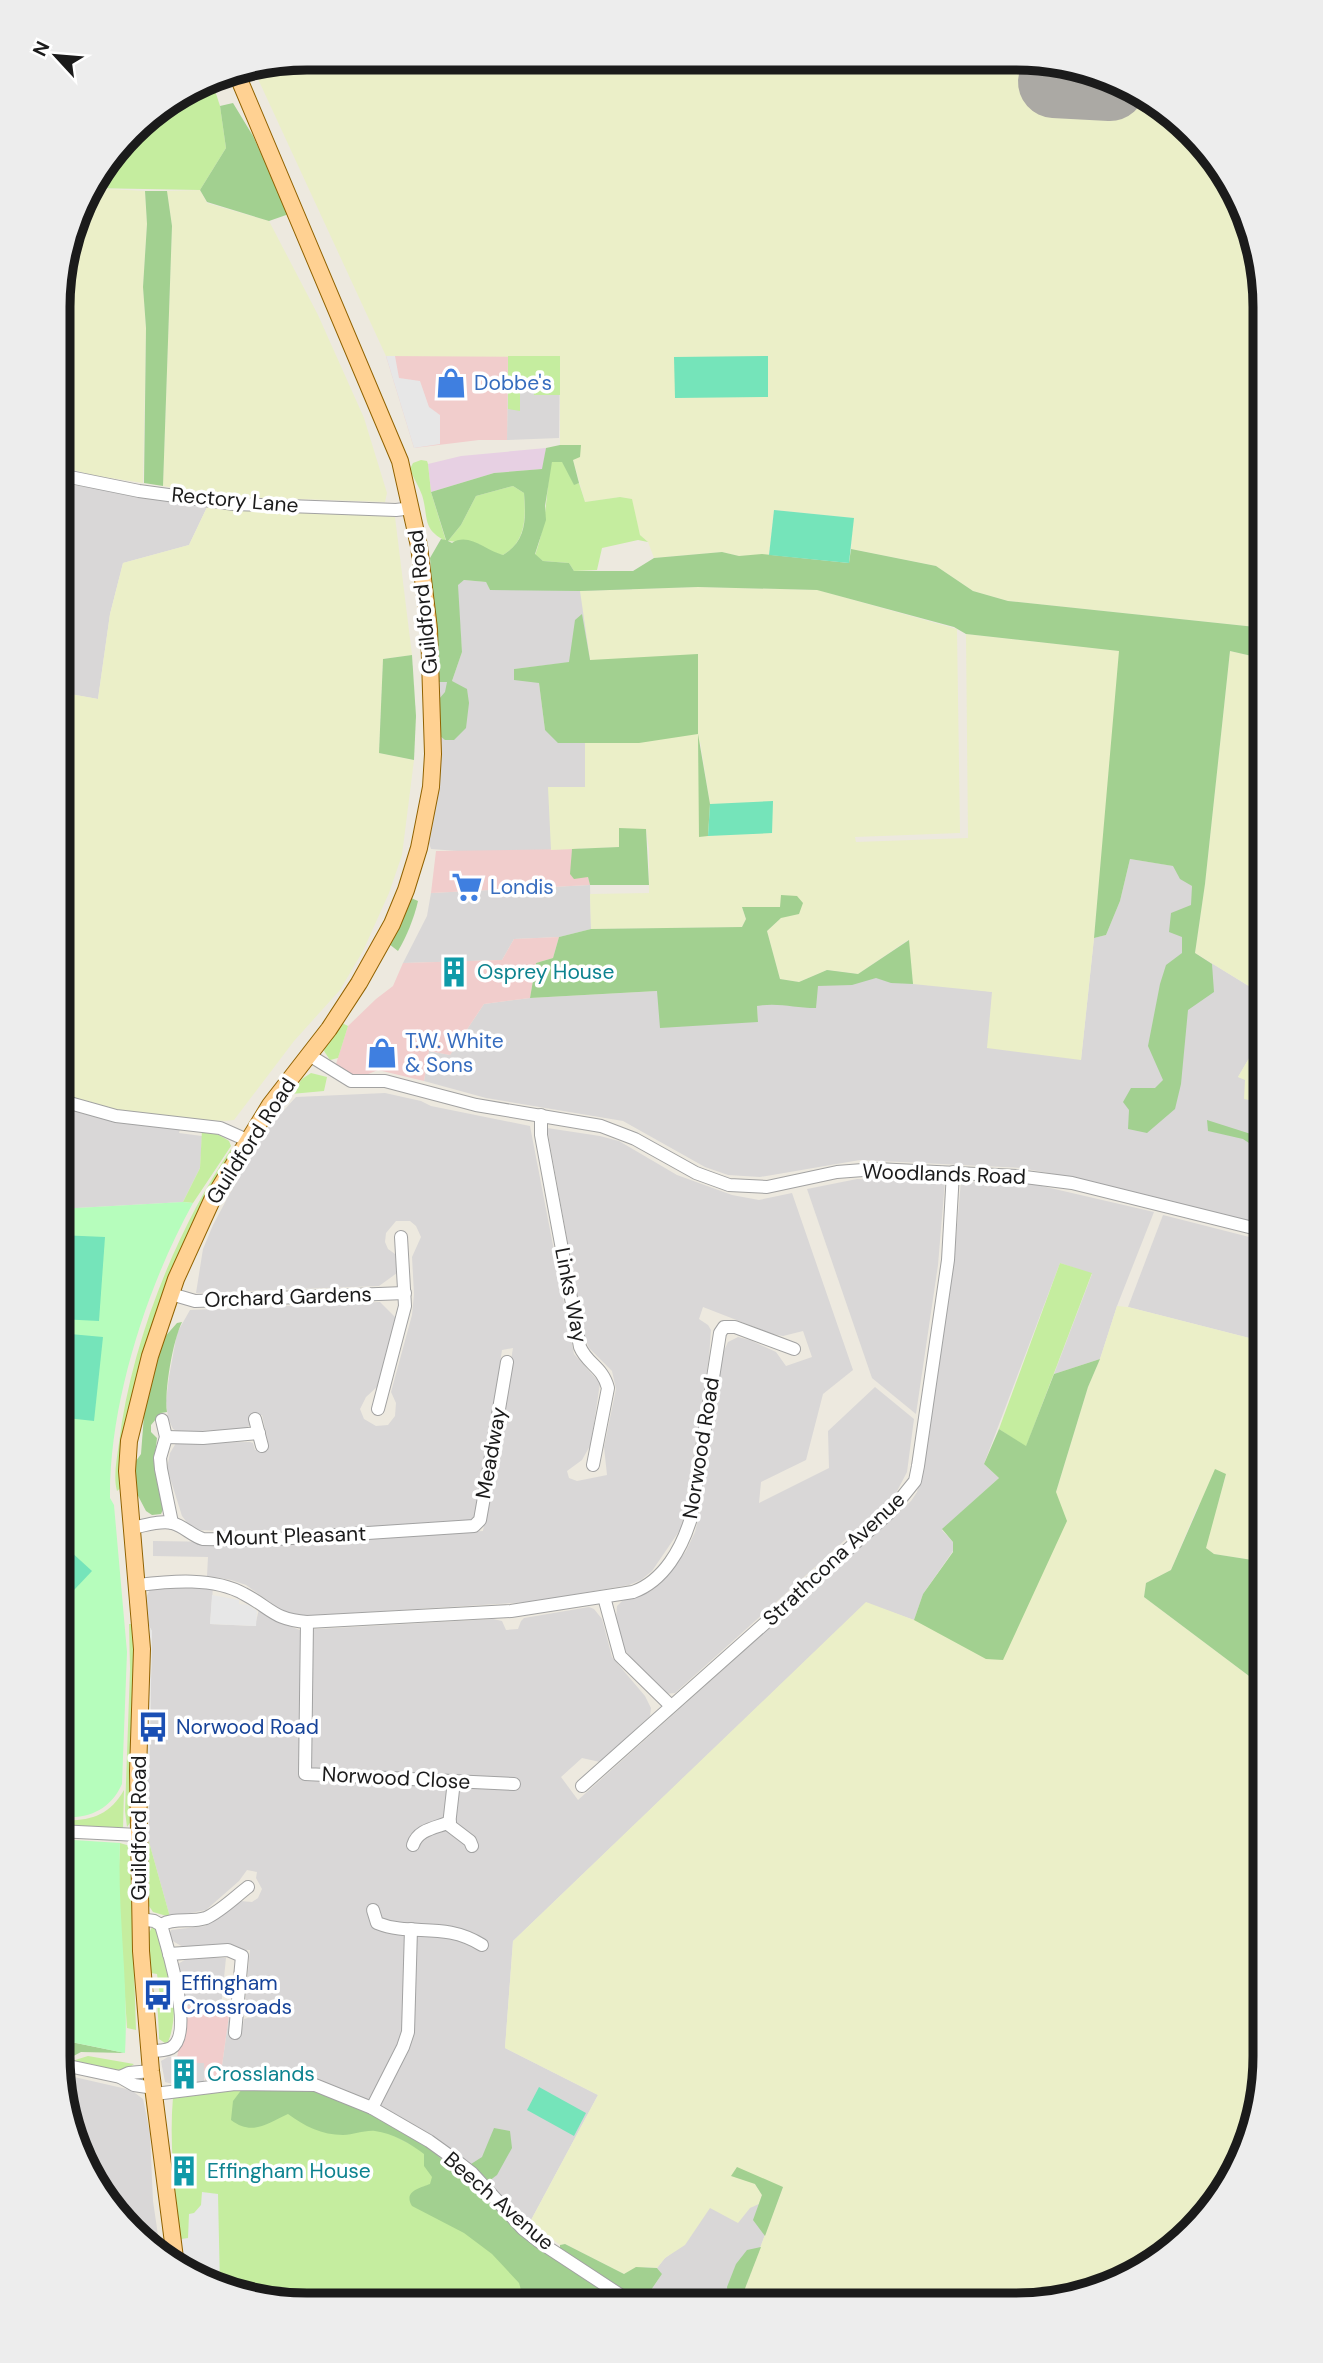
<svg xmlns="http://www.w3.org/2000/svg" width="1323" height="2363" font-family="'DM Sans',sans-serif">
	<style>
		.residential { fill: #d9d7d7 }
		.commercial { fill: #f1cdcc }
		.industrial { fill: #e7d0e3 }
		.farmland { fill: #ebefc8; fill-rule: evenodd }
		.grass { fill: #c5ed9f }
		.forest { fill: #a2d090; fill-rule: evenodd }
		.park { fill: #b6fdbc }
		.pitch { fill: #75e4ba }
		.parking { fill: #e7e7e7 }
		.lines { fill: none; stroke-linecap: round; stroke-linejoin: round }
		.runway { stroke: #aba9a4; stroke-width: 72 }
		.minor-casing { stroke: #a2a2a2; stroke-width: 14 }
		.major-casing { stroke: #916200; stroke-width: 18 }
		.minor { stroke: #fff; stroke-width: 12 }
		.major { stroke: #ffd192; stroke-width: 16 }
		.labels { text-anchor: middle; stroke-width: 7; stroke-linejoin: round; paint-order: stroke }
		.shop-label { font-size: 21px; fill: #366cbe; stroke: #fff; text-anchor: start }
		.street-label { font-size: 21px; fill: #1b1b1b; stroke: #fff }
		.culture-label { font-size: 21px; fill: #0d838f; stroke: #fff; text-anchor: start }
		.transit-label { font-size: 21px; fill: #164399; stroke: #fff; text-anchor: start }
		.rim { fill: none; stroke: #1b1b1b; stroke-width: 9 }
	</style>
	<rect width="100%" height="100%" fill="#ede9df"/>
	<g class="residential">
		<polygon points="508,356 560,356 559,438 507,440"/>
		<polygon points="60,483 208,505 189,545 123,563 110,614 98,699 59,692"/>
		<polygon points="464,580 486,582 490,590 633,588 590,660 514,669 539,683 545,730 639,743 580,849 470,852 431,849 428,840 439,682 452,681 462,652 457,585"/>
		<polygon points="1130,859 1174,866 1192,886 1195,953 1265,996 1265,1031 1238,1077 1245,1079 1263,1103 1265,1111 1265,1226 1070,1177 1021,1168 860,1160 760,1177 728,1175 705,1167 623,1121 486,1098 424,1081 429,1051 450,1055 484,1004 530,998 658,991 758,1022 757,1006 827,970 993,992 1081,1060 1094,938 1106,935 1120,901"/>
		<polygon points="590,885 591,929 559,937 514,939 502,960 403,963 427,916 431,893"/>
		<polygon points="385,1093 421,1101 431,1106 530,1126 574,1354 600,1383 591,1444 582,1460 567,1471 569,1478 577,1481 607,1475 604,1447 616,1389 612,1371 589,1348 585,1338 547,1128 600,1136 619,1141 677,1175 732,1195 759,1200 792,1193 853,1370 823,1394 806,1460 761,1482 759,1503 829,1468 828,1431 875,1387 914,1419 907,1472 895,1495 675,1693 665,1694 658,1692 624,1649 616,1618 617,1606 622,1601 651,1591 662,1582 686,1551 695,1532 699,1516 722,1355 728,1342 738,1337 750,1340 776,1352 786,1366 812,1357 803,1331 783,1336 772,1334 703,1307 699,1319 708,1325 711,1330 709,1358 682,1527 652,1571 641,1580 629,1585 530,1602 303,1616 285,1613 246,1585 231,1580 207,1576 208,1557 153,1556 153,1541 299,1543 483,1531 513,1348 502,1350 477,1514 473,1521 252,1537 251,1532 197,1530 189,1525 182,1516 167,1468 170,1453 176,1443 250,1442 253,1443 255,1450 269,1447 262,1415 249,1418 250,1425 245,1429 179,1432 173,1429 168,1418 166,1401 169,1377 177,1333 190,1310 380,1302 396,1318 377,1387 366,1397 360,1409 364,1419 376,1426 388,1425 395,1416 396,1403 391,1392 412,1315 414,1294 412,1257 421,1237 416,1226 410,1221 396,1221 386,1233 385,1242 388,1249 395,1254 397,1273 379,1286 196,1293 203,1249 213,1225 261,1135 296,1097"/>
		<polygon points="59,1106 106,1119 139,1125 180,1129 179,1133 202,1136 200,1168 183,1202 59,1209"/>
		<polygon points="857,1179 945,1181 938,1265 916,1414 872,1378 807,1189"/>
		<polygon points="961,1181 1033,1184 1154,1212 1117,1306 1100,1359 1054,1374 1092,1274 1060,1263 984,1464 999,1478 942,1530 953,1542 953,1551 923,1594 914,1620 866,1603 513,1941 505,2048 598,2095 530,2222 506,2200 498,2208 465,2172 454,2172 446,2162 220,2080 230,2008 233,2009 231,2035 241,2035 244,2019 254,2016 254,2009 245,2004 250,1950 185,1948 169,1939 169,1935 171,1930 205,1926 240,1901 252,1902 258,1898 262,1889 256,1878 257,1872 247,1870 239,1881 206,1910 170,1917 149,1842 149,1788 145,1785 145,1780 149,1778 152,1631 147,1623 146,1598 150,1589 154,1587 213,1587 210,1624 255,1626 259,1609 278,1622 300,1630 493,1619 502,1621 506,1630 518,1629 521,1621 524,1618 589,1607 594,1609 602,1619 612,1657 645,1696 651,1708 650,1716 600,1762 582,1758 561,1777 578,1800 911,1501 917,1492 923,1468 954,1260"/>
		<polygon points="1163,1215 1265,1241 1265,1342 1128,1307"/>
		<polygon points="188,1958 226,1958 221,2007 185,2006 178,1964"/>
		<polygon points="179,2056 205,2063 204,2082 184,2087 165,2082 161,2061 168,2057"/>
		<polygon points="61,2074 131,2090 143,2099 150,2133 153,2201 161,2256 143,2244 71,2137"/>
		<polygon points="737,2167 783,2187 739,2304 654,2304 651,2300 654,2293 651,2290 662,2274 657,2268 665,2258 673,2252"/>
	</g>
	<g class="commercial">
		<polygon points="386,356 508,356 507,440 479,440 414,448"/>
		<polygon points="572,849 571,874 588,877 590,885 431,893 436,851"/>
		<polygon points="559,937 553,958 536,963 530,998 484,1004 450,1055 429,1051 424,1081 378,1070 361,1077 351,1076 336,1064 348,1026 376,999 393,986 403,963 502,960 514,939"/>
		<polygon points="185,2006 230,2008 220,2080 205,2080 204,2063 196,2063 193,2059 177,2058"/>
	</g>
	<polygon class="industrial" points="546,448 543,469 494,473 431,492 428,464 461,456"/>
	<g class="farmland">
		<polygon points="307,58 1065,62 1180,119 1252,226 1265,307 1265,628 1008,601 973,591 936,566 851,549 853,518 774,510 769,555 739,556 722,552 654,558 648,542 640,535 631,499 620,497 585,502 573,460 581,445 560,445 560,357 386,356 253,68"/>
		<polygon points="90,188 145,191 147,224 143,287 146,328 143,483 91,475 60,466 60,275 84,196"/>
		<polygon points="200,190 207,203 269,221 318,315 364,418 387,493 385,502 236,497 163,486 172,226 167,191"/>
		<polygon points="208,505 395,517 412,655 383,659 379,753 414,760 402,855 389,893 363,951 340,990 294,1041 234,1120 224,1121 142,1116 59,1096 59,692 98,699 110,614 123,563 189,545"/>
		<path d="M698 587 818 590 957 629 960 833 855 837 856 842 968 838 966 634 1120 651 1094 938 1081 1060 987 1048 992 992 913 984 908 940 858 974 827 970 799 982 780 979 767 931 781 918V907H742L746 919 742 927 591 929 590 894 649 893V849L646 829 619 847 551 850 548 787H585V743H639L590 660 580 591ZM700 741 710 804 699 836Z"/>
		<polygon points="1230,651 1265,659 1265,996 1195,953 1205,884"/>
		<polygon points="1265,1031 1265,1111 1263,1103 1244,1099 1245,1080 1238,1077"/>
		<polygon points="1117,1306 1128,1307 1265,1342 1265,1562 1214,1554 1205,1548 1226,1475 1197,1508 1171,1570 1146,1583 1144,1597 1265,1688 1265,2073 1246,2151 1214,2208 1168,2254 1097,2292 1016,2305 739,2304 783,2187 755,2184 762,2195 759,2204 750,2208 738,2223 710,2208 685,2245 665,2258 657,2268 646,2267 624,2274 565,2244 560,2245 530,2222 598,2095 505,2048 513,1941 866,1602 914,1620 1056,1492 1088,1387 1100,1359"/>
	</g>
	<g class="grass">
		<polygon points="211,78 220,106 226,148 200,190 90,188 142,120"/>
		<polygon points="508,356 560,356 560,395 534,395 533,387 520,387 520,411 508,409"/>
		<path d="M421 460 427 461 428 464 431 492 446 541C421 529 429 517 422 495 419 486 413 478 410 469L413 463Z"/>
		<path d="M562 461 574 484 579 483 585 502 620 497 632 499 640 535 648 542 638 540 602 548 597 570 574 571 569 563 543 561 535 555C546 526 546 498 550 468L552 462Z"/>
		<path d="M513 486 524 493C526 517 526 542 503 555L489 552 479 544 448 541 461 525 476 496Z"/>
		<polygon points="342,1023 348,1026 338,1058 330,1060 324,1051 325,1046"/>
		<polygon points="311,1073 327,1077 324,1091 291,1094 302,1079"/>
		<path d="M202 1130C212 1131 220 1135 229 1141L231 1146 193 1203 183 1202 200 1168Z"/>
		<path d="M231 1149V1155L201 1208 122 1487 117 1491C113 1477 117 1458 119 1443 131 1344 175 1232 231 1149Z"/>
		<polygon points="1060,1263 1092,1273 1026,1447 999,1429"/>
		<polygon points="129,1624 136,1624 135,1694 129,1774 132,1820 127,1827 125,1811 130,1669"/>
		<path d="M124 1790 123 1830 58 1826V1820C87 1822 109 1817 124 1790Z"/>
		<polygon points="149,1842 170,1917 153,1912 147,1903 145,1845"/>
		<polygon points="120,1843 130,1846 136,2030 127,2028 118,1889"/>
		<path d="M152 1927 156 1929C171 1956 181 2012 168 2042L165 2043 159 2039V2035L157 1997 160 1996 157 1974 151 1973 147 1937Z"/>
		<path d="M88 2056 134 2064C119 2077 90 2065 72 2061Z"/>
		<path d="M297 2087 446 2162 454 2172H465L498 2208 626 2304 274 2303 197 2280 185 2272C178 2215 168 2155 173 2097L209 2091Z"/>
	</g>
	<g class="forest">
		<polygon points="233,103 253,136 289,214 269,221 207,202 200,190 226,148 220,106"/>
		<polygon points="145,191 167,191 172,226 163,486 144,483 146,328 143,287 147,224"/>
		<path d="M560 445H581L580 457 573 460 579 483 574 485 562 462H552L545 506 546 520 535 554 543 561 569 563 574 571H633L654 558 722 552 739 556 762 554 849 563 851 549 936 566 973 591 1008 601 1265 628V659L1230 651 1205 884 1195 953 1212 964 1214 992 1188 1010 1181 1084 1175 1109 1147 1133 1128 1129 1129 1110 1123 1102 1131 1088H1155L1163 1080 1148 1046 1160 984 1166 965 1182 953V937L1169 932 1171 913 1191 905 1192 886 1180 879 1173 866 1130 859 1120 901 1106 935 1094 938 1119 651 966 634 954 627 817 590 698 587 580 591 490 590 486 582 464 580 458 585 462 652 452 681 467 689 469 703 466 728 454 740H445L440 736 439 699 445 692 447 682H439L430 558 441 539 446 540 431 492 494 473 542 469 546 448ZM513 486 524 493C526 518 527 541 503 555 486 551 469 532 452 543L448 541 461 525 476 496Z"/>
		<polygon points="582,614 590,660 698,654 698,734 710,804 708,836 699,837 698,734 639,743 558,743 545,730 539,683 514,680 514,669 569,662 575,620"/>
		<polygon points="412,655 416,716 414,760 379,753 383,659"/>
		<polygon points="619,828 646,829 649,885 590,885 588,877 574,879 570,874 572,849 619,847"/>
		<path d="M781 895 797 896 803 903 799 914 781 918 767 931 780 979 799 982 827 970 858 974 909 940 913 984 891 983 876 978 852 985 818 986 816 1008C794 1008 778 1002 757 1006L758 1022 660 1028 657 991 530 998 536 963 553 958 559 937 591 929 742 927 746 919 742 907H780Z"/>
		<path d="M411 898 418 901C414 918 407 936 398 951L389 944Z"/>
		<polygon points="1207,1120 1254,1135 1265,1133 1265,1147 1252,1145 1243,1139 1208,1131"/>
		<path d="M182 1322C173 1340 164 1391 167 1412L161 1413 151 1425V1432L157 1438 154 1464 165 1505 161 1514 152 1515 146 1511 135 1490 136 1461 141 1454 144 1415 163 1339 177 1323Z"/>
		<polygon points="1100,1359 1088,1387 1056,1492 1067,1521 1003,1660 986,1659 914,1620 923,1594 953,1552 953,1542 942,1529 999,1478 984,1464 999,1429 1026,1446 1054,1374"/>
		<polygon points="1215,1469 1226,1474 1206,1548 1214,1554 1265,1562 1265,1688 1144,1597 1146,1583 1171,1570"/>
		<polygon points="58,2037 71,2042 125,2053 81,2052 66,2060 58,2057"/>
		<path d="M297 2087C351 2098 418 2130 454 2172H465L498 2208 626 2304H525L519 2283 492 2254 464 2233 412 2206C403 2191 420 2188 430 2184L432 2177 424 2166V2154C411 2144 392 2133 375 2131 364 2130 354 2135 343 2135 322 2135 304 2126 288 2114 266 2124 252 2136 231 2120L233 2101 242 2089Z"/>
		<polygon points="494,2128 510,2131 512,2148 497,2175 489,2181 471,2164 482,2157"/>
		<polygon points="737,2167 783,2187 765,2236 753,2220 762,2195 755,2184 731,2176"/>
		<polygon points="565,2244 624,2274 636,2267 657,2268 662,2274 651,2290 654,2293 651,2300 654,2304 636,2302 560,2248 560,2245"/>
		<polygon points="761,2247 739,2304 729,2304 727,2287 736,2264 747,2250"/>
	</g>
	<g class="park">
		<path d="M183 1202 193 1203C147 1286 109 1403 110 1498L114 1505 127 1652 122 1784C109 1812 87 1819 58 1817L59 1209Z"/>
		<path d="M58 1839 120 1843C117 1914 129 1983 125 2053L71 2042 58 2037Z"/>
	</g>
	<g class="pitch">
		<polygon points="768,356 768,397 675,398 674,357"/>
		<polygon points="774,510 854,518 849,563 769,555"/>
		<polygon points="773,801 772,833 708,836 710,804"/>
		<polygon points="59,1235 105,1237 99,1321 59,1319"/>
		<polygon points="59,1333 103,1337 94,1421 58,1417"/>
		<polygon points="58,1540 92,1571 58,1607"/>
		<polygon points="539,2087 586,2113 574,2136 527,2110"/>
	</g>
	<g class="parking">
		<polygon points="386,356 395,356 399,378 420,381 429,407 440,415 440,444 414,448"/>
		<polygon points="212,1595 239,1600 239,1604 248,1605 257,1611 256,1626 210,1624"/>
		<polygon points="148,1624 152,1631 150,1737 149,1778 145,1780"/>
		<polygon points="202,2192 218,2194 220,2287 197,2280 185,2272 181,2239 188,2238 189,2214 194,2213 201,2205"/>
	</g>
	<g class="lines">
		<polyline class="runway" points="1054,82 1110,85"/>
		<g class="minor-casing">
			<g id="minor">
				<polyline points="60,475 139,491 234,504 396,510 412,508"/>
				<polyline points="309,1055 351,1081 385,1081 476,1105 601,1126 635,1139 696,1173 729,1185 767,1187 837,1172 876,1169 1017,1176 1072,1183 1265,1231"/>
				<polyline points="59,1100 116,1116 220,1128 247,1140"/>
				<path d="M541 1115V1135L580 1347C587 1364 603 1367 608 1388L593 1465"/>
				<polyline points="171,1294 195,1301 405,1293"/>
				<polyline points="378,1409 405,1306 401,1237"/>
				<polyline points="255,1419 262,1446"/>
				<polyline points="162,1420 166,1437 160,1458 161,1469 172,1523"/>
				<polyline points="166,1437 203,1438 259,1433"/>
				<path d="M131 1528C144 1526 159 1520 172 1523 184 1526 192 1536 203 1539L261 1540 474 1526 480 1520 483 1503 507 1362"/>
				<path d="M138 1585C171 1581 214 1577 244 1594 271 1608 274 1620 307 1622L511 1611 633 1592C664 1581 682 1548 691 1518L720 1333 724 1327H735L794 1349"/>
				<polyline points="604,1597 620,1656 671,1706"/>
				<polyline points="307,1622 305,1774 514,1784"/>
				<polyline points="454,1781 449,1825 470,1841 472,1846"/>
				<polyline points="582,1786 890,1512 915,1481 918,1466 948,1260 953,1172"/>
				<polyline points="58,1831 138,1835"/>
				<path d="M413 1845C418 1829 436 1828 450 1822"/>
				<path d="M373 1910 377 1923C412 1937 444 1921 482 1945"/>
				<path d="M140 1919 154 1921 161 1925C167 1946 195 2035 171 2048 165 2051 156 2051 149 2051"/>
				<path d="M161 1925C174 1917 191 1923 206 1918 221 1911 235 1897 248 1887"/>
				<polyline points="169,1954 228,1950 242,1956 235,2033"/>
				<polyline points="59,2064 120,2077 134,2085 154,2088"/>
				<polyline points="120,2077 129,2073 151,2071"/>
				<polyline points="155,2094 235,2084 315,2085 372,2108 429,2141 454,2159 472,2173 523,2229 541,2243 634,2304"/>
				<polyline points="372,2108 403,2047 408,2032 411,1929"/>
			</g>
		</g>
		<g class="major-casing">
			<polyline id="major" points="176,2266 151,2071 141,1951 138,1771 142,1649 127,1471 129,1441 150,1356 176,1279 212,1200 270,1105 329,1029 359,983 392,924 406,890 419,848 431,787 433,754 429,629 419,546 400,461 236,72"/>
		</g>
		<use href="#minor" class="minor"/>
		<use href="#major" class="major"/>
	</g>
	<defs>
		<g id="shop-bare" transform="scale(2.415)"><path d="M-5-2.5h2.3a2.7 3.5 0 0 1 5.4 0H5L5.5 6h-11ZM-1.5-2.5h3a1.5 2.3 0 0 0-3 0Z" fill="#3f7fe0" stroke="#fff" stroke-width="2.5" paint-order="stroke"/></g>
		<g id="supermarket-bare" transform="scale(2.415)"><path d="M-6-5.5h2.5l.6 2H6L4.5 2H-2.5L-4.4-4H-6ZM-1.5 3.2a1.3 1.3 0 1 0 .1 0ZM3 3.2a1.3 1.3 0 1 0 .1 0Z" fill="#3f7fe0" stroke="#fff" stroke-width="2.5" paint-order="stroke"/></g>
		<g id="building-bare" transform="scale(2.415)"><path d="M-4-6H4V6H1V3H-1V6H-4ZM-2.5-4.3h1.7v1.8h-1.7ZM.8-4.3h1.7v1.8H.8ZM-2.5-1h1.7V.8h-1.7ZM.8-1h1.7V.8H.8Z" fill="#0f9aa8" stroke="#fff" stroke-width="2.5" paint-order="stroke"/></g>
		<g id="bus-bare" transform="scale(2.415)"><path d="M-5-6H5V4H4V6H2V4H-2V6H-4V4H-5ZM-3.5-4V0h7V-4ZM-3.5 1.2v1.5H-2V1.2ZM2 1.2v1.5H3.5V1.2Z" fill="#1a4fb4" stroke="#fff" stroke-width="2.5" paint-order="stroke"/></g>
	</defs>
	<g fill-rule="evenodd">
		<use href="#shop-bare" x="451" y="383"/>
		<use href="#supermarket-bare" x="467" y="887"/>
		<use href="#building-bare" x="454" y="972"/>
		<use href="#shop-bare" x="382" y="1053"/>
		<use href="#bus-bare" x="153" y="1727"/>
		<use href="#bus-bare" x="158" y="1995"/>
		<use href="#building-bare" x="184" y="2074"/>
		<use href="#building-bare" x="184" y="2171"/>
	</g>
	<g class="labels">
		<g class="shop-label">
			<text x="474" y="390">Dobbe's</text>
			<text x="490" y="894">Londis</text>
			<text x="405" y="1048">T.W. White<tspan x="405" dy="24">&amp; Sons</tspan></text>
		</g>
		<g class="street-label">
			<text transform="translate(235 500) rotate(5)" y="7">Rectory Lane</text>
			<text transform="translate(423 602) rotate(-96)" y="7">Guildford Road</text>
			<text transform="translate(251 1141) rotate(-57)" y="7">Guildford Road</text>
			<text transform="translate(944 1174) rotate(2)" y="7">Woodlands Road</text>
			<text transform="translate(571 1295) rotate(79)" y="7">Links Way</text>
			<text transform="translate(288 1297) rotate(-2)" y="7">Orchard Gardens</text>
			<text transform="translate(701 1448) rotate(-81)" y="7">Norwood Road</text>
			<text transform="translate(491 1453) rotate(-80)" y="7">Meadway</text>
			<text transform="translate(291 1536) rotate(-2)" y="7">Mount Pleasant</text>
			<text transform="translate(834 1559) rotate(-43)" y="7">Strathcona Avenue</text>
			<text transform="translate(396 1778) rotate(3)" y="7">Norwood Close</text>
			<text transform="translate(139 1828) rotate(-90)" y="7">Guildford Road</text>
			<text transform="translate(499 2201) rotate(41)" y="7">Beech Avenue</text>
		</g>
		<g class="culture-label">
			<text x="477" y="979">Osprey House</text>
			<text x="207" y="2081">Crosslands</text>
			<text x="207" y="2178">Effingham House</text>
		</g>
		<g class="transit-label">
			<text x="176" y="1734">Norwood Road</text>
			<text x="181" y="1990">Effingham<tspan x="181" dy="24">Crossroads</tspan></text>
		</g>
	</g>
	<path d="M0 0H1323V2363H0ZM307 70H1016A237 237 0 0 1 1253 307V2056A237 237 0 0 1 1016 2293H307A237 237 0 0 1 70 2056V307A237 237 0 0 1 307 70Z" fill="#ededed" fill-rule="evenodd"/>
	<path class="rim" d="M307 70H1016A237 237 0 0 1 1253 307V2056A237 237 0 0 1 1016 2293H307A237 237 0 0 1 70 2056V307A237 237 0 0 1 307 70Z"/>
	<g transform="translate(56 56) rotate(296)" stroke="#ffffff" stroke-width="5" paint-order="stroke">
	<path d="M0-5L12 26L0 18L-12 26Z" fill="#1b1b1b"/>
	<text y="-10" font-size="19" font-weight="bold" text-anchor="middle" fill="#1b1b1b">N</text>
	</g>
</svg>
